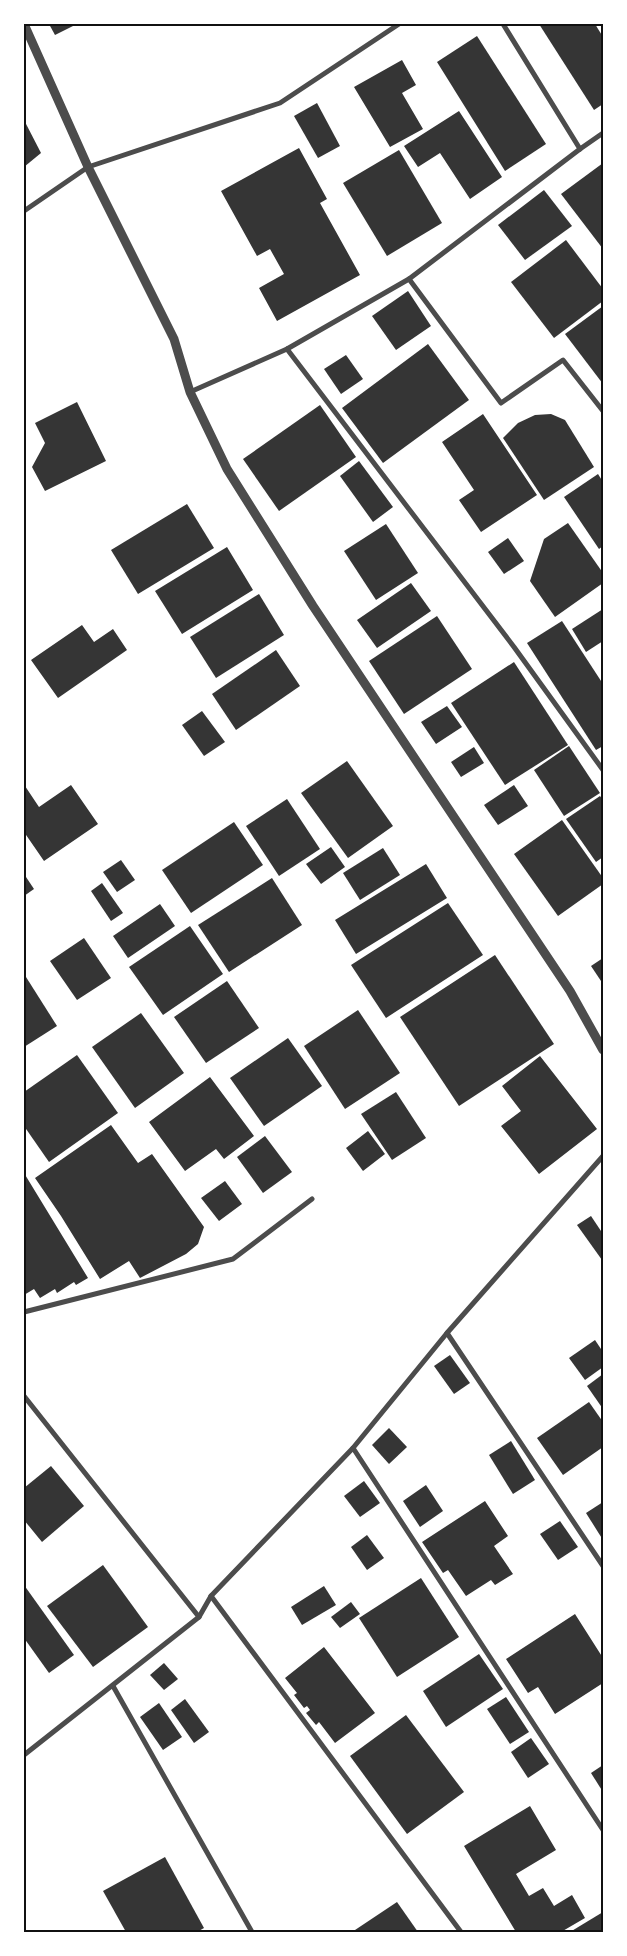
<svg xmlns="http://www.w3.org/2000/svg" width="627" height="1956" font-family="Georgia,serif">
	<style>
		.building { fill: #353535 }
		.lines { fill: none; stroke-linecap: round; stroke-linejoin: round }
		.minor { stroke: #4c4c4c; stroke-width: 5 }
		.tertiary { stroke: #4c4c4c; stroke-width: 9 }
		.neatline { fill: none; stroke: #111; stroke-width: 2 }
	</style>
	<rect width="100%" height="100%" fill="#fff"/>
	<g class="building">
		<polygon points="49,24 77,24 55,35"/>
		<polygon points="539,24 595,24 603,37 603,104 594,110"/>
		<polygon points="477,36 546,144 505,171 437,62"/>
		<polygon points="402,60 416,85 402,93 423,129 390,147 354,87"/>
		<polygon points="317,103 340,146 318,158 294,116"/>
		<polygon points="459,111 502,177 470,199 440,153 418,167 404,146"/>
		<polygon points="24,120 41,153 24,167"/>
		<polygon points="299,148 327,199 320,203 360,275 277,321 259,288 284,274 270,249 257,256 221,191"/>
		<polygon points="399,150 442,223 387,256 343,183"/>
		<polygon points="603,163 603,249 561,194"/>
		<polygon points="544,190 572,226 525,260 498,225"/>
		<polygon points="566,240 603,289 603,301 554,338 511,282"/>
		<polygon points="408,291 431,326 396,350 372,316"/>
		<polygon points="603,306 603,384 565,334"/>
		<polygon points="428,344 469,400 383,463 342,408"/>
		<polygon points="346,355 363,379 341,394 324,369"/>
		<polygon points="77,402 106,461 45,491 32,467 45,443 35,423"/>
		<polygon points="320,405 356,457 279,511 243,459"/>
		<polygon points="483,414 537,495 481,532 459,500 474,490 442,442"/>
		<polygon points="551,414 565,420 594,467 544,500 503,438 518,423 535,415"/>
		<polygon points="359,461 393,507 373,522 340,476"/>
		<polygon points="598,474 603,482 603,546 599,549 564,497"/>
		<polygon points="187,504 214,548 138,594 111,550"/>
		<polygon points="568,523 603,573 603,583 555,617 530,581 544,539"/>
		<polygon points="386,524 418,573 376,600 344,551"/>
		<polygon points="508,538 524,561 504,574 488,552"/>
		<polygon points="227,547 253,590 182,634 155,591"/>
		<polygon points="411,583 431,611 377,648 357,620"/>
		<polygon points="259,594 284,635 216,678 190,637"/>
		<polygon points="603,609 603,641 586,652 572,629"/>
		<polygon points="437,616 472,669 404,714 369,661"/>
		<polygon points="562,621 603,684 603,746 596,750 527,643"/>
		<polygon points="82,625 94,642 113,629 127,650 58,698 31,660"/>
		<polygon points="276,650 300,686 236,730 212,694"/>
		<polygon points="514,662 568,745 505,785 451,703"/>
		<polygon points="447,706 462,727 436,744 421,722"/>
		<polygon points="202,711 225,742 204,756 182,725"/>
		<polygon points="569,746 600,793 564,816 534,770"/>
		<polygon points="474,747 484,763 461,777 451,762"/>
		<polygon points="347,761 393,826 348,858 301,793"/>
		<polygon points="71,785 98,824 44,861 24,832 24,787 25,786 39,807"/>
		<polygon points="514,785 528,806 498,825 484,805"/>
		<polygon points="600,796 603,800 603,857 596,862 566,819"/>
		<polygon points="287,799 320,849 279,876 246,826"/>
		<polygon points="562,820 603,878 603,884 558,916 514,854"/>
		<polygon points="234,822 263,865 191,913 162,870"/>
		<polygon points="331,847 345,867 321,884 306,864"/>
		<polygon points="383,848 400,875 360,900 343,873"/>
		<polygon points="121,860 135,880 117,892 103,872"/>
		<polygon points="426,864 447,898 356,954 335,920"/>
		<polygon points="24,874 34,889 24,896"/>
		<polygon points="272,878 302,925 229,972 198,925"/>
		<polygon points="102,883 123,913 111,921 91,891"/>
		<polygon points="448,903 483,955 386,1018 351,965"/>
		<polygon points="160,904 175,926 128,958 113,936"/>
		<polygon points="190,926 223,974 163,1015 129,967"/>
		<polygon points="84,938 111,978 77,1000 50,961"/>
		<polygon points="495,955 554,1044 459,1106 400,1017"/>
		<polygon points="603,958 603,984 591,966"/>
		<polygon points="26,977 57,1026 24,1047 24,979"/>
		<polygon points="227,981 259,1028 206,1063 174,1017"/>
		<polygon points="358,1010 400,1073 345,1109 304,1046"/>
		<polygon points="141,1013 184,1073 135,1108 92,1047"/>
		<polygon points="288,1038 322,1086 264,1126 230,1078"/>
		<polygon points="77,1055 118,1113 49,1162 24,1126 24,1092"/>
		<polygon points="540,1056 597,1129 539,1174 501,1126 521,1111 502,1086"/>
		<polygon points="210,1077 254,1136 224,1159 216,1149 185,1171 149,1122"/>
		<polygon points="396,1092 426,1138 392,1160 361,1114"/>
		<polygon points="111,1125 138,1163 152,1154 204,1227 198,1244 186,1254 140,1278 129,1261 100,1279 61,1216 35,1178"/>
		<polygon points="368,1131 385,1154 363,1171 346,1148"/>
		<polygon points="265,1136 292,1172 263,1193 237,1157"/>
		<polygon points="24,1173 88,1278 76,1285 74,1282 57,1293 55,1289 40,1298 34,1289 24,1295"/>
		<polygon points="225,1181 242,1204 219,1221 201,1198"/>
		<polygon points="591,1216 603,1234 602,1260 577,1225"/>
		<polygon points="595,1340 603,1352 603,1367 585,1380 569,1358"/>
		<polygon points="450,1355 470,1383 454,1394 434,1366"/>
		<polygon points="603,1374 603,1409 587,1386"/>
		<polygon points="589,1402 603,1422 603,1447 563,1475 537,1438"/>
		<polygon points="389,1428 407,1447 389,1464 372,1445"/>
		<polygon points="511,1441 535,1480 513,1494 489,1455"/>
		<polygon points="51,1466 84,1506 42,1542 24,1520 24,1488"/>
		<polygon points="364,1481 380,1503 360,1517 344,1496"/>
		<polygon points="426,1485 443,1511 420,1527 403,1501"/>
		<polygon points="485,1501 508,1536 494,1546 513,1574 495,1585 491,1580 466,1596 448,1570 443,1573 422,1542"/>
		<polygon points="603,1502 603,1540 586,1513"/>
		<polygon points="560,1521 578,1547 558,1560 540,1534"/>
		<polygon points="367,1535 384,1558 367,1570 351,1547"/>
		<polygon points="103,1565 148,1627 93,1667 47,1606"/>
		<polygon points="421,1578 459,1637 397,1677 359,1618"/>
		<polygon points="24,1585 74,1655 49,1673 24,1638"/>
		<polygon points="324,1586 336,1605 302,1625 291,1607"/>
		<polygon points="351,1602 360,1614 340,1628 331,1617"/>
		<polygon points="575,1614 603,1658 603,1683 555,1714 538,1687 528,1693 506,1659"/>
		<polygon points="324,1647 375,1713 335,1743 319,1722 316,1725 306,1713 310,1710 307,1706 304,1708 294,1695 297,1693 285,1678"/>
		<polygon points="479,1654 503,1689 446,1727 423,1691"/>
		<polygon points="164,1663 178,1679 164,1690 150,1675"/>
		<polygon points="506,1697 529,1732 510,1744 487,1709"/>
		<polygon points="185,1699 209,1732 194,1743 171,1710"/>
		<polygon points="159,1703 182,1737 163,1750 140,1717"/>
		<polygon points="406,1715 464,1792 407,1834 350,1756"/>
		<polygon points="531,1738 549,1764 528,1778 511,1752"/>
		<polygon points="603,1765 603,1792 591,1773"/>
		<polygon points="530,1806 556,1850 516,1874 529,1896 543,1888 554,1906 572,1895 585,1918 561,1932 516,1932 464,1846"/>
		<polygon points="165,1857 204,1928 197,1932 126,1932 103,1891"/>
		<polygon points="397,1902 418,1932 352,1932"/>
		<polygon points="603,1912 603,1932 570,1932"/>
	</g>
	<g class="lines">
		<g class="minor">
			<polyline points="503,24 580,149"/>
			<polyline points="24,211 88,167 280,103 399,24"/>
			<polyline points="409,279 501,403 563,360 603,411"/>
			<polyline points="287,349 514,647 603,770"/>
			<polyline points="190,392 287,349 409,279 580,149 603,133"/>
			<polyline points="24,1312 233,1259 312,1199"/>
			<polyline points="447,1333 603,1566"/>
			<polyline points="24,1396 199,1617"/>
			<polyline points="353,1448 603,1830"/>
			<polyline points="211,1596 461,1932"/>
			<polyline points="113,1686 252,1932"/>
			<polyline points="24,1755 199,1617 211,1596 353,1448 447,1333 603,1156"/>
		</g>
		<polyline class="tertiary" points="24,24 88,167 174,339 190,392 227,469 313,606 570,991 603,1050"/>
	</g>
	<rect width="627" height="1956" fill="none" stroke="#ffffff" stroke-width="50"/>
	<rect x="25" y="25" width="577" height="1906" class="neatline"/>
</svg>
